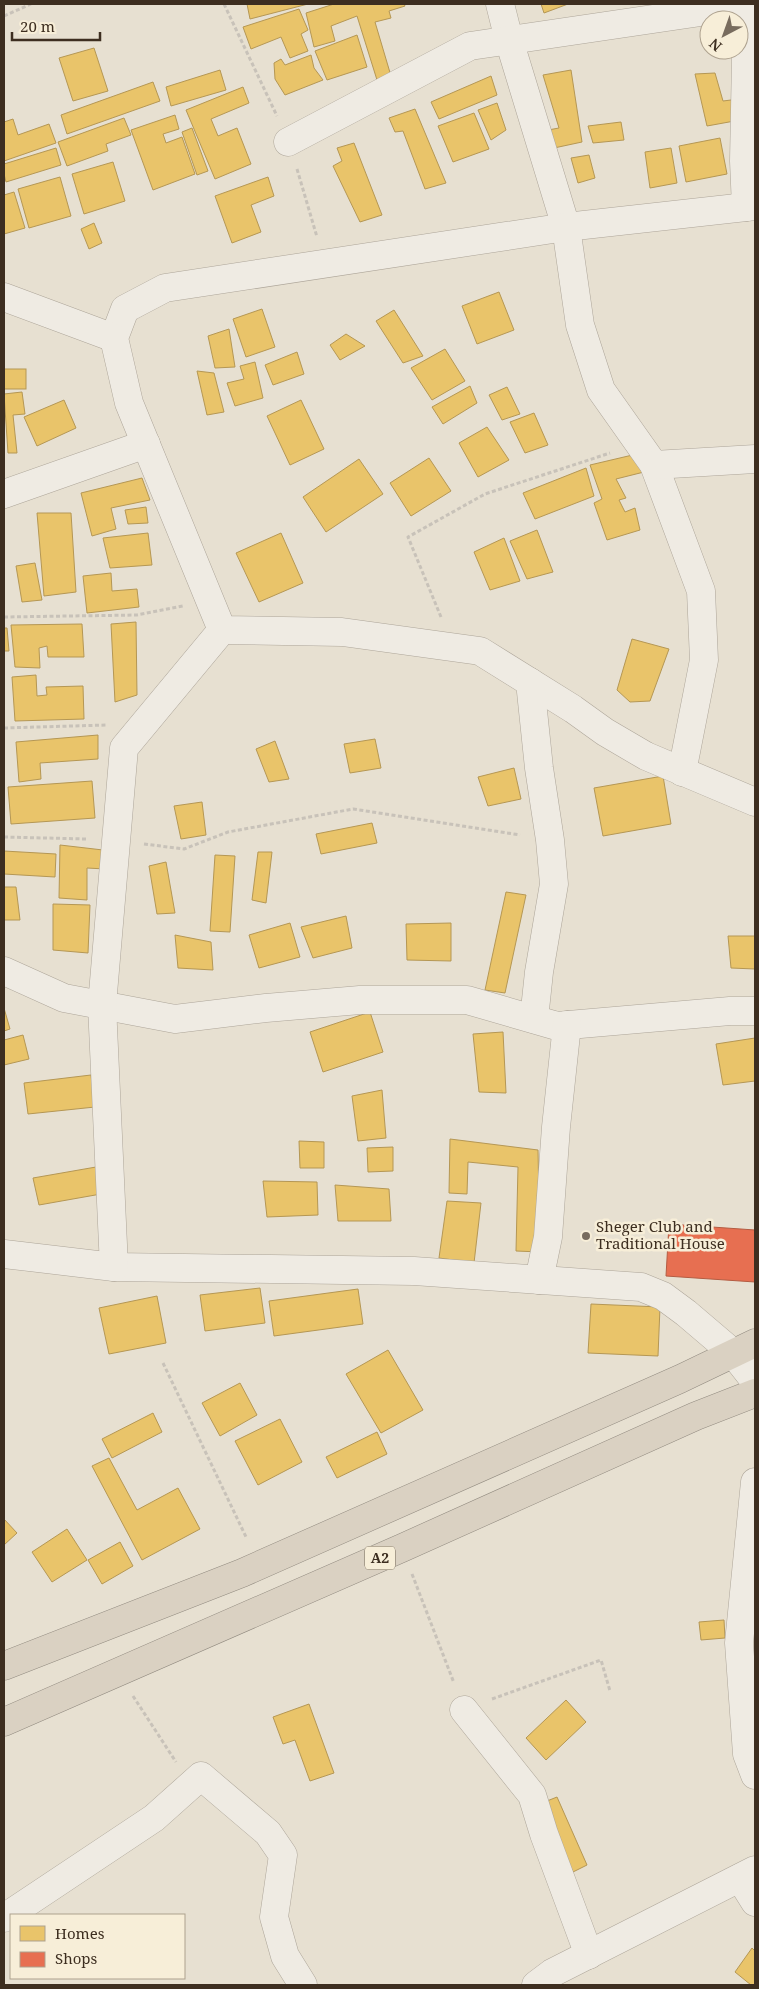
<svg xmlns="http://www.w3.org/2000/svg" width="759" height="1989" font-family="'Noto Serif',serif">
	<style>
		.homes { fill: #e9c46a; stroke: #b59754 }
		.shops { fill: #e76f51; stroke: #b45c42 }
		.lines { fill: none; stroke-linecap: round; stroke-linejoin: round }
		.street-casing { stroke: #ada599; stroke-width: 29 }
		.highway-casing { stroke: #928b80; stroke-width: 29 }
		.path { stroke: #c8c2b9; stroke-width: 3; stroke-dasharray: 4 2.5; stroke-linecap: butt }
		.street { stroke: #efebe3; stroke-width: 28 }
		.highway { stroke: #dad1c2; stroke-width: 28 }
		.poi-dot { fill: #786c5e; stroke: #f7eed8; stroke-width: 2 }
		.labels { text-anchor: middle; stroke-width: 5; stroke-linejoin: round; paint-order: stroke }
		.shield { fill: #f7eed8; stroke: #756857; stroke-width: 1 }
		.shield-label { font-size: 14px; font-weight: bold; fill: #3d2e20 }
		.poi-label { font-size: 15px; fill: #3d2e20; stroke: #f7eed8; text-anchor: start }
	</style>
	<rect width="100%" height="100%" fill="#e7e0d1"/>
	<g class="homes">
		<polygon points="247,4 308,4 250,19"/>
		<polygon points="334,4 404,4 405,6 389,11 391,18 375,22 391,76 377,80 357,16 331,26 335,41 314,47 306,13"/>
		<polygon points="541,4 568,4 544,13"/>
		<polygon points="299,9 308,30 301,34 308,51 290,58 281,37 251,49 243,27"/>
		<polygon points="357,35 367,67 327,80 315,51"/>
		<polygon points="94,48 108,91 73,101 59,58"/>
		<polygon points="311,55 314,68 323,80 285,95 275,79 274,63 281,59 285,65"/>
		<polygon points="220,70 226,90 171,106 166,87"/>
		<polygon points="571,70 582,142 554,148 548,130 559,128 543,75"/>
		<polygon points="715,73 723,101 739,99 740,120 707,126 695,74"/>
		<polygon points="491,76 497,95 439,119 431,102"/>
		<polygon points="153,82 160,101 67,134 61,115"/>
		<polygon points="243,87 249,103 211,119 218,136 237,128 251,164 215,179 186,110"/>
		<polygon points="497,103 506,130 491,140 478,110"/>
		<polygon points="415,109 446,183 425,189 403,131 395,132 389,118"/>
		<polygon points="474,113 489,149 453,162 438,126"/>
		<polygon points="175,115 179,129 163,134 166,143 182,137 195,174 153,190 131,130"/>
		<polygon points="124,118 131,135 106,144 108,151 67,166 58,142"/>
		<polygon points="13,119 18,135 49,124 56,143 4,161 4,122"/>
		<polygon points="621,122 624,140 593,143 588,126"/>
		<polygon points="192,128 208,171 197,175 182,132"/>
		<polygon points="720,138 727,174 686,182 679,146"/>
		<polygon points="354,143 382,215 360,222 333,166 342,161 337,148"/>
		<polygon points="56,148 61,165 6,182 4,174 4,164"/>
		<polygon points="671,148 677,183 650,188 645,152"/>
		<polygon points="589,155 595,178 578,183 571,158"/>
		<polygon points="113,162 125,201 84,214 72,174"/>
		<polygon points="60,177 71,216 29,228 18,189"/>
		<polygon points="268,177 274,196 251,205 261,232 232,243 215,196"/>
		<polygon points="14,192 25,228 4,234 4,195"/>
		<polygon points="94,223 102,243 89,249 81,229"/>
		<polygon points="499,292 514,330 477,344 462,306"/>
		<polygon points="262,309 275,347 246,357 233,319"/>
		<polygon points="394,310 423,356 403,363 376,321"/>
		<polygon points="229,329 235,367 215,368 208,336"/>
		<polygon points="346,334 365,346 340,360 330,345"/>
		<polygon points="445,349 465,381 432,400 411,368"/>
		<polygon points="297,352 304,374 273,385 265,365"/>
		<polygon points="255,362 263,398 235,406 227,383 244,379 240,366"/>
		<rect x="4" y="369" width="22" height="20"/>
		<polygon points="197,371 214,373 224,412 207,415"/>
		<polygon points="470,386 477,403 443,424 432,407"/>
		<polygon points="507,387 520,414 502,420 489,395"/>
		<polygon points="22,392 25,414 13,415 17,453 8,453 4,394"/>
		<polygon points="64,400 76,428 37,446 24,417"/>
		<polygon points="301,400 324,449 290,465 267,416"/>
		<polygon points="534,413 548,445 525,453 510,422"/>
		<polygon points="487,427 509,460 478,477 459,443"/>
		<polygon points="641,453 648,471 616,479 626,498 619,500 625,512 635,508 640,530 607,540 594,503 602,499 590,465"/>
		<polygon points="429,458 451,491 411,516 390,483"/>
		<polygon points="359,459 383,494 326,532 303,497"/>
		<polygon points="586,468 594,496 535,519 523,493"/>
		<polygon points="142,478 150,500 111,508 116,529 92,536 81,493"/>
		<polygon points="146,507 148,523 128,524 125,510"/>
		<polygon points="37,513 71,513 76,592 44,596"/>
		<polygon points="537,530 553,572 527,579 510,541"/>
		<polygon points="148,533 152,565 110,568 103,538"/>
		<polygon points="281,533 303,583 259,602 236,553"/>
		<polygon points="504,538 520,581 490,590 474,552"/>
		<polygon points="35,563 42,600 22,602 16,566"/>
		<polygon points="111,573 112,591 137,589 139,607 87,613 83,576"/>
		<polygon points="136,622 137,695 115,702 111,624"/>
		<polygon points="82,624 84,657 48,657 47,646 39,648 40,668 15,667 11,625"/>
		<polygon points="4,628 7,628 9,651 4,651"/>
		<polygon points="632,639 669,649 650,701 630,702 617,690"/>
		<polygon points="36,675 37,696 47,695 46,687 83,686 84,719 15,721 12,677"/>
		<polygon points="98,735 98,759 40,763 41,779 19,782 16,742"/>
		<polygon points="375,739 381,768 350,773 344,744"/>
		<polygon points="275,741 289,779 269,782 256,749"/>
		<polygon points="514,768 521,799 488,806 478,777"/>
		<polygon points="663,776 671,824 603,836 594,788"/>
		<polygon points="92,781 95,818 11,824 8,787"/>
		<polygon points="202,802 206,835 181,839 174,806"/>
		<polygon points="372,823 377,843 321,854 316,834"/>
		<polygon points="60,845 103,850 105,869 87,868 87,900 59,898"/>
		<polygon points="4,851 56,854 55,877 4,874"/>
		<polygon points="258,852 272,852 266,903 252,900"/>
		<polygon points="215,855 235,856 230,932 210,931"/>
		<polygon points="166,862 175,913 157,914 149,866"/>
		<polygon points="4,887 16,887 20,920 4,920"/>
		<polygon points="506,892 526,895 505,993 485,990"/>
		<polygon points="53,904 90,905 88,953 53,950"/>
		<polygon points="346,916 352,948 313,958 301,927"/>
		<polygon points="290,923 300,957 259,968 249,935"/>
		<polygon points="451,923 451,961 407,960 406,924"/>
		<polygon points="175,935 211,942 213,970 178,968"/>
		<polygon points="728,936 755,936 755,969 731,968"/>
		<polygon points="4,1008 10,1029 4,1031"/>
		<polygon points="370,1012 383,1052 323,1072 310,1032"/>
		<polygon points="503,1032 506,1093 479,1092 473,1034"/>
		<polygon points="23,1035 29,1059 4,1065 4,1040"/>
		<polygon points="755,1038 755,1081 723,1085 716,1044"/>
		<polygon points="91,1075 95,1107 28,1114 24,1083"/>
		<polygon points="382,1090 386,1138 358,1141 352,1096"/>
		<polygon points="450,1139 538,1150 540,1252 516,1251 518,1167 468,1162 467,1194 449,1193"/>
		<polygon points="299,1141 324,1142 324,1168 300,1168"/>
		<polygon points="393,1147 393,1171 368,1172 367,1148"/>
		<polygon points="96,1167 101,1194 39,1205 33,1178"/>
		<polygon points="263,1181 317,1182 318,1215 267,1217"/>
		<polygon points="335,1185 389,1189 391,1221 338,1221"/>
		<polygon points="447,1201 481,1203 474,1263 439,1258"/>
		<polygon points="260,1288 265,1323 205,1331 200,1295"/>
		<polygon points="358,1289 363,1324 274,1336 269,1301"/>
		<polygon points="157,1296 166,1343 109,1354 99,1308"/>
		<polygon points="591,1304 660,1307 658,1356 588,1353"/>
		<polygon points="388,1350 423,1410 381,1433 346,1374"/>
		<polygon points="240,1383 257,1415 220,1436 202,1403"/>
		<polygon points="153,1413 162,1432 112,1458 102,1439"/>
		<polygon points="280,1419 302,1462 258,1485 235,1441"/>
		<polygon points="377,1432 387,1454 337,1478 326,1457"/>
		<polygon points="109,1458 137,1510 178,1488 200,1529 142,1560 92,1466"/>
		<polygon points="4,1519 17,1533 4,1545"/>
		<polygon points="67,1529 87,1560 52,1582 32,1552"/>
		<polygon points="120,1542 133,1566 102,1584 88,1560"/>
		<polygon points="724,1620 725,1638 701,1640 699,1622"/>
		<polygon points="566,1700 586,1722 546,1760 526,1738"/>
		<polygon points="309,1704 334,1773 310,1781 295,1740 283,1744 273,1717"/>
		<polygon points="557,1797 587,1865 573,1872 542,1803"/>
		<polygon points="752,1948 755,1951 755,1985 751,1985 735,1972"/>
	</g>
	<polygon class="shops" points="669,1224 755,1230 755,1282 666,1276"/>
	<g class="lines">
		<g class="street-casing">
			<g id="street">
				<polyline points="500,4 509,40 566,227 580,325 601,390 654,465 701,591 704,660 682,772"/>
				<polyline points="288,142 470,46 755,4"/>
				<polyline points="755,206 566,227 165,288 125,309 114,338 129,403 222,630 342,632 480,651 573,709 605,732 646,756 755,802"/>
				<polyline points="746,207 744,161 747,6"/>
				<polyline points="4,297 114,338"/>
				<polyline points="654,465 755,459"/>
				<polyline points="4,494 146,444"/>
				<polyline points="530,682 539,768 550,840 554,884 539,972 534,1019"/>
				<polyline points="4,971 64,998 175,1019 266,1008 360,1000 467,1000 557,1026 730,1011 755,1011"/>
				<polyline points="4,1254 114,1267 414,1271 641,1287 663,1296 686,1313 733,1353 755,1381"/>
				<polyline points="114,1267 102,1005 124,748 222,630"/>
				<polyline points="539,1280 548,1237 556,1127 567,1025"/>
				<polyline points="755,1482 739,1643 747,1754 755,1775"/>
				<polyline points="464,1710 532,1795 544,1834 589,1955"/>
				<polyline points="740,1878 755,1902"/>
				<polyline points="4,1918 154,1818 201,1776 268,1833 283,1855 274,1917 285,1956 303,1985"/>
				<polyline points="536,1985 552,1973 755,1870"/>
			</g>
		</g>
		<g class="highway-casing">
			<g id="highway">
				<polyline points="4,1666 242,1573 680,1379 755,1343"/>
				<polyline points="4,1722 402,1548 696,1416 755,1393"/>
			</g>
		</g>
		<g class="path">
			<polyline points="224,4 277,116"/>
			<polyline points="4,16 31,4"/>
			<polyline points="297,169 317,237"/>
			<polyline points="4,617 137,615 183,606"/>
			<polyline points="441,617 408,537 485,494 610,453"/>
			<polyline points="4,728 106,725"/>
			<polyline points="4,837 87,839"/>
			<polyline points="144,844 184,849 228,832 353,809 520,835"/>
			<polyline points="163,1363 247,1539"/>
			<polyline points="412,1574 454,1683"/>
			<polyline points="133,1696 176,1762"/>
			<polyline points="492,1699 601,1660 610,1691"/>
		</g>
		<use href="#street" class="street"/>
		<use href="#highway" class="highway"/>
	</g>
	<circle class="poi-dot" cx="586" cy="1236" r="5"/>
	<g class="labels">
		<rect class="shield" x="365" y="1546.5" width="30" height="23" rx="4"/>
		<g class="shield-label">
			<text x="380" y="1563">A2</text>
		</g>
		<g class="poi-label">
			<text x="596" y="1232">Sheger Club and<tspan x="596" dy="17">Traditional House</tspan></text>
		</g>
	</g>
	<rect width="759" height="1989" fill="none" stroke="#3d2e20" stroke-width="10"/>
	<rect x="10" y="1914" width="175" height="65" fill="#f7eed8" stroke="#ada18e"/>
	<rect x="20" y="1926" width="25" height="15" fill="#e9c46a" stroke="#ada18e"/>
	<text x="55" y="1939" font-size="15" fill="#3d2e20">Homes</text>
	<rect x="20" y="1952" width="25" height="15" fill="#e76f51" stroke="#ada18e"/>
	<text x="55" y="1964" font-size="15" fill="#3d2e20">Shops</text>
	<g transform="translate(724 35) rotate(221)"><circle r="24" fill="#f7eed8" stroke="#ada18e"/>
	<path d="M0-4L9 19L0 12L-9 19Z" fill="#786c5e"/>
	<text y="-8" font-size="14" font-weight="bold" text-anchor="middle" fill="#3d2e20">N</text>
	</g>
	<path d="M12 32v8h88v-8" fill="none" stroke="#3d2e20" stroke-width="2.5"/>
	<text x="20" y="32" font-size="15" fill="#3d2e20" stroke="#f7eed8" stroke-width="4" paint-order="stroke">20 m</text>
</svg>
